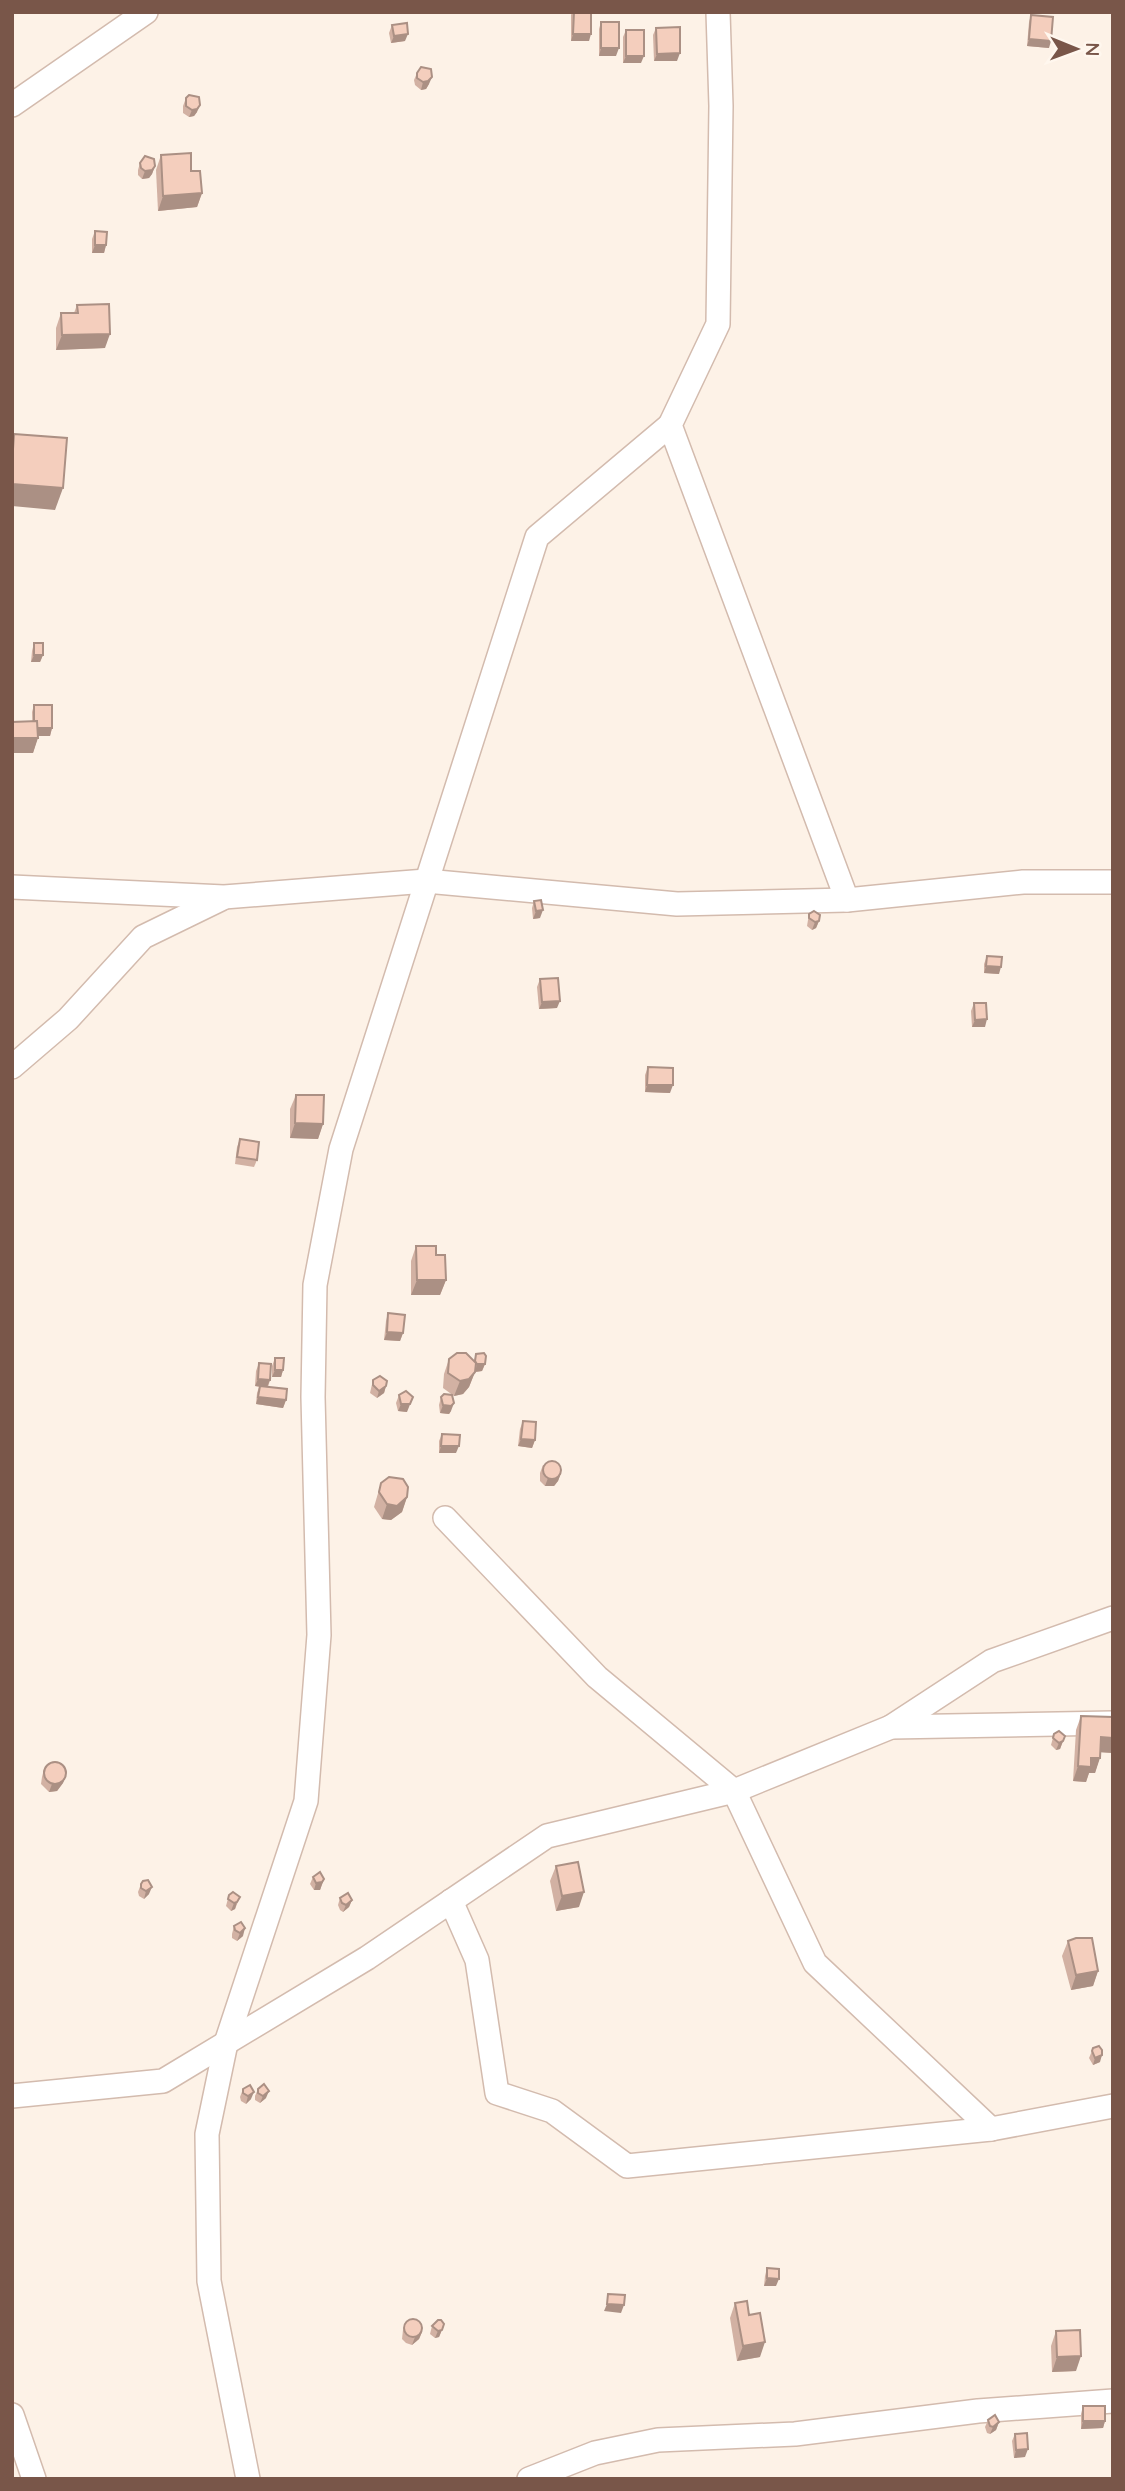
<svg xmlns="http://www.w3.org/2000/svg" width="1125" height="2491" font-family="Quicksand,sans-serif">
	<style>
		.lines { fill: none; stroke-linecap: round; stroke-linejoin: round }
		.street-casing { stroke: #d3bbae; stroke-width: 26 }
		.street { stroke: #fff; stroke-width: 23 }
		.wall { fill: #d2b1a3 }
		.shaded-wall { fill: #ab9084 }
		.building { fill: #f4cebd; stroke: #ab9084; stroke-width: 2 }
	</style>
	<rect width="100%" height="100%" fill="#fdf2e7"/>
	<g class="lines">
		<g class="street-casing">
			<g id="street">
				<polyline points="718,12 721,106 718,324 670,425 847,900"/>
				<polyline points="12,105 146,12"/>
				<polyline points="12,887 224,897 426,881 677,904 847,900 1023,882 1113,882"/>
				<polyline points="12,1067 68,1019 143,937 221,899"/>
				<polyline points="445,1518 597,1677 734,1791 815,1963 991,2129"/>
				<polyline points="891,1727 992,1661 1113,1618"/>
				<polyline points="451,1901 477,1960 497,2093 552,2111 627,2166 991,2129 1113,2106"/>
				<polyline points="12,2096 163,2081 367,1958 547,1836 734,1791 891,1727 1113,1723"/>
				<polyline points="12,2415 34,2479"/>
				<polyline points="248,2479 209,2281 207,2134 226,2043 306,1801 319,1635 313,1397 315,1285 341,1149 537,537 670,425"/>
				<polyline points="529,2479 595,2453 658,2440 795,2434 978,2411 1113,2401"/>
			</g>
		</g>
		<use href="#street" class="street"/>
	</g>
	<g class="wall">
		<polygon points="572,12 591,12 589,41 571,41 571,15"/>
		<polygon points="1031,15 1049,48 1027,46 1029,22"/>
		<polygon points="601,22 616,56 599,56 599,29"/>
		<polygon points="392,25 405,41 391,43 389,33"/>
		<polygon points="656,28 677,61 654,61 653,35"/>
		<polygon points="626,30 641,63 623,63 623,37"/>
		<polygon points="417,73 429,84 426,89 421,90 415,85 414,80"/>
		<polygon points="186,98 197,112 194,116 189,117 183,113 183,106"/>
		<polygon points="161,155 191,171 202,193 197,207 158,211 156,170"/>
		<polygon points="140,163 155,166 152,174 149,178 142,179 138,175 138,170"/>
		<polygon points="95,231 106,245 104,253 92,253 92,239"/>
		<polygon points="77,305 105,348 56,350 56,328 61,313 74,313"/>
		<polygon points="34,643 43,655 40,662 31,662 32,651"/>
		<polygon points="34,705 52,728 50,736 38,736 33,753 32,712"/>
		<polygon points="534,901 540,918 533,919 532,908"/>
		<polygon points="809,914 819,921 816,928 812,930 807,926"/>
		<polygon points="987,956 999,974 984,973 984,964"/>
		<polygon points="540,979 557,1008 539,1009 537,987"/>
		<polygon points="974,1003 985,1027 972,1027 971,1011"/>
		<polygon points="648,1067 670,1093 645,1092 645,1075"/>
		<polygon points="296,1095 323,1124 318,1139 290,1138 290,1109"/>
		<polygon points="240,1139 257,1160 254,1167 235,1164 237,1147"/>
		<polygon points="416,1246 436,1255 446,1280 440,1295 411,1295 411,1261"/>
		<polygon points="388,1313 403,1333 400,1341 384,1340 386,1321"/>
		<polygon points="476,1354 485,1364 482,1371 475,1372 469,1387 463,1394 454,1396 443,1388 444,1374 449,1359 474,1361"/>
		<polygon points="275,1358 283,1370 281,1377 272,1377 272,1366"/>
		<polygon points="259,1363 270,1380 268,1387 286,1400 283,1408 256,1404 257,1393 259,1387 255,1386 256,1371"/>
		<polygon points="373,1380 386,1386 384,1393 377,1398 370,1393"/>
		<polygon points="399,1395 407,1412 398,1411 396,1403"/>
		<polygon points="441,1397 451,1411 449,1414 440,1413 439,1405"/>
		<polygon points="523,1421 535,1440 532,1448 518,1446 520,1429"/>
		<polygon points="442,1434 456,1453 439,1453 439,1441"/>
		<polygon points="543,1465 561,1473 558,1481 554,1486 545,1486 540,1481 540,1473"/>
		<polygon points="381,1483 407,1497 402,1512 391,1520 382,1519 374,1507"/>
		<polygon points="1081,1716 1113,1753 1101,1752 1095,1773 1089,1773 1086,1782 1073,1781 1076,1730"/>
		<polygon points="1054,1734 1065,1736 1060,1749 1056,1750 1051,1745"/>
		<polygon points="44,1769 66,1775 63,1783 57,1791 49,1792 41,1784 42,1777"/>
		<polygon points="556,1866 579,1907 556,1911 550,1881"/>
		<polygon points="313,1877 324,1879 320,1890 314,1890 310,1884"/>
		<polygon points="141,1884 149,1894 144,1899 139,1896 138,1892"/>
		<polygon points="229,1895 240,1897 235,1909 231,1911 226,1906"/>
		<polygon points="340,1898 352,1900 349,1907 343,1912 340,1910 338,1905"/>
		<polygon points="234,1926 243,1936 237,1941 232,1938 232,1934"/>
		<polygon points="1068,1941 1098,1971 1093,1986 1071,1990 1062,1956"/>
		<polygon points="1092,2051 1100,2062 1093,2065 1089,2058"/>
		<polygon points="243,2089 251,2099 246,2104 241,2101 240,2097"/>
		<polygon points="258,2089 266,2098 260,2103 255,2100 255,2096"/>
		<polygon points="767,2268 776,2286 764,2286 765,2276"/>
		<polygon points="735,2303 749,2315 760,2357 737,2361 730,2318"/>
		<polygon points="406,2322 422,2332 419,2339 412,2345 406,2343 402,2339 403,2330"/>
		<polygon points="444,2324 439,2337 435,2338 430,2334 432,2326"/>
		<polygon points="1056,2331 1076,2371 1052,2372 1051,2346"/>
		<polygon points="1083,2406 1105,2421 1103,2428 1081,2429 1081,2414"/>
		<polygon points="988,2420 999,2422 996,2430 990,2434 987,2433 985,2427"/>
		<polygon points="1015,2434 1025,2457 1014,2458 1012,2441"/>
	</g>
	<g class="shaded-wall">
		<polygon points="408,34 405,41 391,43 394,36"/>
		<polygon points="573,34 591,34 589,41 571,41"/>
		<polygon points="1029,39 1051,41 1049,48 1027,46"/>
		<polygon points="601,48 619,48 616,56 599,56"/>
		<polygon points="680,53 677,61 654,61 657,54"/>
		<polygon points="626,56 644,56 641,63 623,63"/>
		<polygon points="432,77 429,84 426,89 421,90 423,82"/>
		<polygon points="200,105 197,112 194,116 189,117 192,110"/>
		<polygon points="155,166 152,174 149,178 142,179 145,171"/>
		<polygon points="202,193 197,207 158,211 163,196"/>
		<polygon points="95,245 106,245 104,253 92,253"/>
		<polygon points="110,334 105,348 56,350 62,335"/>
		<polygon points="12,484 63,488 55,510 12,506"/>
		<polygon points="34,655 43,655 40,662 31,662"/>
		<polygon points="34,728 52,728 50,736 32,736"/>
		<polygon points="12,738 38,738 33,753 12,753"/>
		<polygon points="543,910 540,918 533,919 536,911"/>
		<polygon points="819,921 816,928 812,930 815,922"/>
		<polygon points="986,966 1001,967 999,974 984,973"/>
		<polygon points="560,1001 557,1008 539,1009 542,1002"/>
		<polygon points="987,1019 985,1027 972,1027 975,1020"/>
		<polygon points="647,1085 673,1085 670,1093 645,1092"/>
		<polygon points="295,1123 323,1124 318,1139 290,1138"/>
		<polygon points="417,1280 446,1280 440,1295 411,1295"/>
		<polygon points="387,1332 403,1333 400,1341 384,1340"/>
		<polygon points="477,1364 485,1364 482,1371 475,1372"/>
		<polygon points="275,1370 283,1370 281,1377 272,1377"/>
		<polygon points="475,1372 469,1387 463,1394 454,1396 460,1381"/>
		<polygon points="258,1379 270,1380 267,1387 255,1386"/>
		<polygon points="386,1386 384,1393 377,1398 379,1391"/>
		<polygon points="258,1397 286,1400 283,1408 256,1404"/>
		<polygon points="413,1397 407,1412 398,1411 401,1404"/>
		<polygon points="454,1403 451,1411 449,1414 440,1413 443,1405"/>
		<polygon points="521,1439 535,1440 532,1448 518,1446"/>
		<polygon points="441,1446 459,1446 456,1453 439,1453"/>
		<polygon points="561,1473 558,1481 554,1486 545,1486 548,1478"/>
		<polygon points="407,1497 402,1512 391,1520 382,1519 387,1504"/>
		<polygon points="1101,1737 1113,1738 1113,1753 1096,1752"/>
		<polygon points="1063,1741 1060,1749 1056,1750 1059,1743"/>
		<polygon points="1091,1758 1100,1758 1095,1773 1089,1773 1086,1782 1073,1781 1078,1766"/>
		<polygon points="66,1775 63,1783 57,1791 49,1792 52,1784"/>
		<polygon points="324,1879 320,1890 314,1890 316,1883"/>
		<polygon points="152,1887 149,1894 144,1899 146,1891"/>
		<polygon points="584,1892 579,1907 556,1911 562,1896"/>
		<polygon points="352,1900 349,1907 343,1912 346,1905"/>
		<polygon points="237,1902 235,1909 231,1911 234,1903"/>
		<polygon points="245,1928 243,1936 237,1941 240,1933"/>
		<polygon points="1098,1971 1093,1986 1071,1990 1076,1975"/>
		<polygon points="1102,2055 1100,2062 1093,2065 1095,2058"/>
		<polygon points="269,2091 266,2098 260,2103 263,2096"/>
		<polygon points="254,2092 251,2099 246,2104 248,2096"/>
		<polygon points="767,2278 779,2279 776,2286 764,2286"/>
		<polygon points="607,2304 624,2305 621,2313 604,2311"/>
		<polygon points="442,2330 439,2337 435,2338 438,2331"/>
		<polygon points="422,2332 419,2339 412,2345 415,2337"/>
		<polygon points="765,2342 760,2357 737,2361 743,2346"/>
		<polygon points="1081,2356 1076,2371 1052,2372 1057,2357"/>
		<polygon points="1083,2421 1105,2421 1103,2428 1081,2429"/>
		<polygon points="999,2422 996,2430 990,2434 993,2427"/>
		<polygon points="1028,2449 1025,2457 1014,2458 1016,2450"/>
	</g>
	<g class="building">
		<polygon points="574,12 591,12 591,34 573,34"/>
		<polygon points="1031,15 1053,17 1051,41 1029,39"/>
		<rect x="601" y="22" width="18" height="26"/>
		<polygon points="407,23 408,34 394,36 392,25"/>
		<polygon points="680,27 680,53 657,54 656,28"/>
		<rect x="626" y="30" width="18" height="26"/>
		<polygon points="421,67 431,69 432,77 428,81 423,82 417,78 417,73"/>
		<polygon points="189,95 199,97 200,105 197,109 192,110 186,106 186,98"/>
		<polygon points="191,153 191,171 200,171 202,193 163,196 161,155"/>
		<polygon points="145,156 154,159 155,166 152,170 145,171 141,168 140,163"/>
		<polygon points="95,231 107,232 106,245 95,245"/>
		<polygon points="109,304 110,334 62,335 61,313 78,313 77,305"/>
		<polygon points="14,434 67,438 63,488 12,484 12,449 13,449"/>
		<rect x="34" y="643" width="9" height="12"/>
		<polygon points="34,705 52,705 52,728 37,728 37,721 34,721"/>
		<polygon points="37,721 38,738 12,738 12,722"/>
		<polygon points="541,900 543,910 536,911 534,901"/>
		<polygon points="814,911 820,915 819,921 815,922 809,918 809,914"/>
		<polygon points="987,956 1002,957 1001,967 986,966"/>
		<polygon points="558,978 560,1001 542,1002 540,979"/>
		<polygon points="974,1003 986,1003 987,1019 975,1020"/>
		<polygon points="648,1067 673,1068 673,1085 647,1085"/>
		<polygon points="296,1095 324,1095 323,1124 295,1123"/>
		<polygon points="240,1139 259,1142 257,1160 237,1157"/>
		<polygon points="416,1246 436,1246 436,1255 445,1255 446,1280 417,1280"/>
		<polygon points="388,1313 405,1315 403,1333 387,1332"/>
		<polygon points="457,1353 466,1353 476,1363 475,1372 469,1379 460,1381 448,1373 449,1359"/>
		<polygon points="484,1353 486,1356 485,1364 477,1364 475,1361 476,1354"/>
		<polygon points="275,1358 284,1358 283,1370 275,1370"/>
		<polygon points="259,1363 271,1364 270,1380 258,1379"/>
		<polygon points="380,1376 387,1381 386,1386 379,1391 373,1385 373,1380"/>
		<polygon points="260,1386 287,1389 286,1400 258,1397"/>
		<polygon points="406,1391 413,1397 410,1404 401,1404 399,1395"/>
		<polygon points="444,1394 452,1395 454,1403 451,1406 443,1405 441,1397"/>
		<polygon points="523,1421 536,1422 535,1440 521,1439"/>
		<polygon points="442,1434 460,1435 459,1446 441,1446"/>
		<circle cx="552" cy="1470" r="9"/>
		<polygon points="389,1477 403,1479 408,1487 407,1497 397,1506 387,1504 379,1492 381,1483"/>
		<polygon points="1081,1716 1113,1717 1113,1738 1101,1737 1100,1758 1091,1758 1091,1767 1078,1766"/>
		<polygon points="1059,1731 1065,1736 1063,1741 1059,1743 1053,1738 1054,1734"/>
		<circle cx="55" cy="1773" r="11"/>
		<polygon points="578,1862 584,1892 562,1896 556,1866"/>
		<polygon points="320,1872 324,1879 322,1882 316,1883 313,1877"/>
		<polygon points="148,1880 152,1887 146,1891 141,1888 141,1884 143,1881"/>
		<polygon points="233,1892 240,1897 237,1902 234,1903 228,1899 229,1895"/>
		<polygon points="348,1893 352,1900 346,1905 342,1903 340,1898"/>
		<polygon points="241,1922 245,1928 240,1933 235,1930 234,1926"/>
		<polygon points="1076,1938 1092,1938 1098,1971 1076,1975 1068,1941"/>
		<polygon points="1099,2046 1102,2050 1102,2055 1095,2058 1092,2051 1093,2048"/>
		<polygon points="264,2084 269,2091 263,2096 258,2093 258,2089"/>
		<polygon points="250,2085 254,2092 248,2096 243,2093 243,2089"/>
		<polygon points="767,2268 779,2269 779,2279 767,2278"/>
		<polygon points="608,2294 625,2295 624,2305 607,2304"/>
		<polygon points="747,2301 749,2315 760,2313 765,2342 743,2346 735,2303"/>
		<circle cx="413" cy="2328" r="9"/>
		<polygon points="438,2320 441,2320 444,2324 442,2330 438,2331 432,2326"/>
		<polygon points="1080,2330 1081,2356 1057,2357 1056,2331"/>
		<rect x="1083" y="2406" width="22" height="15"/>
		<polygon points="995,2415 999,2422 993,2427 990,2426 988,2420"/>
		<polygon points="1027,2433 1028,2449 1016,2450 1015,2434"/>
	</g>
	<rect width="1125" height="2491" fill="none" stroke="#795649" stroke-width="28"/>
	<g transform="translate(1076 49) rotate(91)" stroke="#fff7ee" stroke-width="5" paint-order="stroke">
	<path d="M0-5L12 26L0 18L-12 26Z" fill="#795649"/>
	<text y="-10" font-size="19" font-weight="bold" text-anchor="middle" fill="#795649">N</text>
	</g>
</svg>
